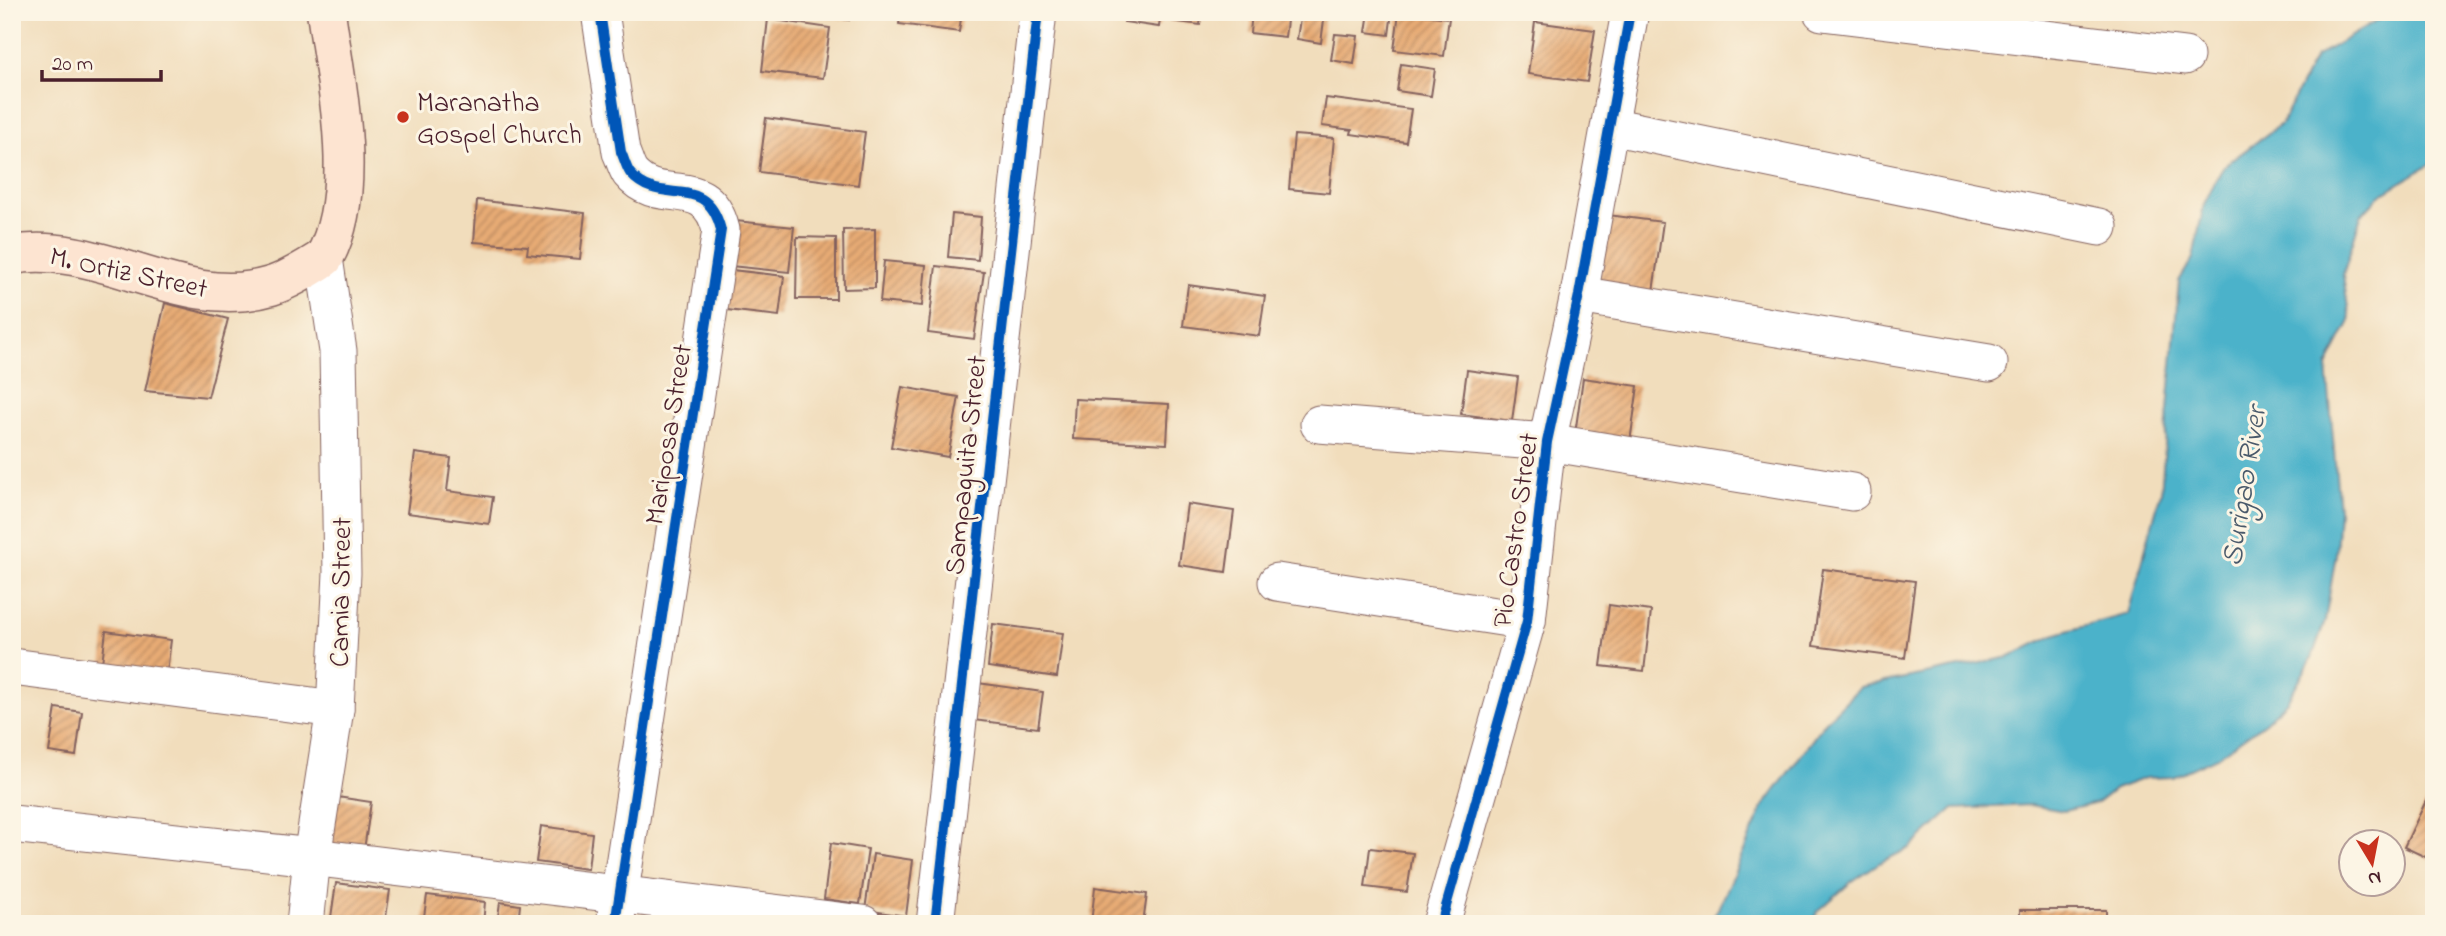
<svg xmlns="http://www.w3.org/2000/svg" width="2446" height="936" font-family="'Indie Flower',sans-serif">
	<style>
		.water { fill: #4bb2ca; stroke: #4a687a; stroke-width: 2 }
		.building { fill: url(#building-hatch) }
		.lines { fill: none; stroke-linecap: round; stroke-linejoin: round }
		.street-casing { stroke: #84625e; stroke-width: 39 }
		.secondary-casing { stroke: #84625e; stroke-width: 41 }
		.street { stroke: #fff; stroke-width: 37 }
		.secondary { stroke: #fde4d1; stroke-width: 38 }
		.cycleway-casing { stroke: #fcf5e5; stroke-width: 15 }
		.cycleway { stroke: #0057b8; stroke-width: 10 }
		.poi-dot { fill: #c8321e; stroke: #fcf5e5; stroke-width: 2.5 }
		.labels { text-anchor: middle; stroke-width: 6; stroke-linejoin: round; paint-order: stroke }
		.poi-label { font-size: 28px; fill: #4a1f2b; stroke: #fcf5e5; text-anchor: start }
		.street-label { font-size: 28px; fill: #4a1f2b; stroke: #fcf5e5 }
		.water-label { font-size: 30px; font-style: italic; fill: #4a5a6b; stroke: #fcf5e5 }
	</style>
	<defs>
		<pattern id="building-hatch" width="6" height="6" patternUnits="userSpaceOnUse" patternTransform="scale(1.75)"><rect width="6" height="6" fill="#e7ab75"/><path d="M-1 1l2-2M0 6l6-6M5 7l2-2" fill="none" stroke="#bd8b60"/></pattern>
	</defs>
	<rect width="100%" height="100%" fill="#fcf5e5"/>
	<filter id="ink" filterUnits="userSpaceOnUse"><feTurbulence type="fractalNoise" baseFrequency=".0143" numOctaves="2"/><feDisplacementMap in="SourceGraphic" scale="14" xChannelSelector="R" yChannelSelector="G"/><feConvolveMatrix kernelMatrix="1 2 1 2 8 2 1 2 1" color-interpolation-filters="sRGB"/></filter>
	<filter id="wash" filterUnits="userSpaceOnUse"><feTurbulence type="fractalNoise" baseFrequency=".00686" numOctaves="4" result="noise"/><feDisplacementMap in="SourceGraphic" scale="28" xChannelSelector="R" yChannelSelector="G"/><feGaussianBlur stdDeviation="1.57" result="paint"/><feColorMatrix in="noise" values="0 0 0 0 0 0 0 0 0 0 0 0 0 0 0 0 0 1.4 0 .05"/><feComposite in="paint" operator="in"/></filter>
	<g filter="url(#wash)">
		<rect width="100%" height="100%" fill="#f1ddbc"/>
		<polygon class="water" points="2392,12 2434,12 2434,162 2380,195 2361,215 2343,275 2350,321 2327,366 2339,510 2336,554 2325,621 2311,660 2287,701 2265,722 2217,757 2173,777 2145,778 2115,789 2097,803 2064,811 2030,805 1953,809 1910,848 1879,863 1851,882 1818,911 1812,924 1709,924 1721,904 1763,807 1826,721 1860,687 2010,657 2053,635 2128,614 2161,492 2179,281 2193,258 2204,204 2223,167 2282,123 2315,57"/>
		<g id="blocks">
			<g class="building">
				<polygon points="801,12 850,12 849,20"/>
				<polygon points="901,12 962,12 959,32 899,24"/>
				<polygon points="1042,12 1089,12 1088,20"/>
				<polygon points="1125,12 1161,12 1159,27 1124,22"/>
				<polygon points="1171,12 1202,12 1200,25 1170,21"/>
				<polygon points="1252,12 1288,12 1285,37 1250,33"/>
				<polygon points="1301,12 1325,12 1321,43 1297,39"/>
				<polygon points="1369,12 1392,12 1389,35 1366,32"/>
				<polygon points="1399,12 1449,18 1444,56 1394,50"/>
				<polygon points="768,19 830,28 823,78 762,71"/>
				<polygon points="1535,22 1595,30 1587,82 1528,74"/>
				<polygon points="1335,34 1358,36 1354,64 1331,60"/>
				<polygon points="1401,64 1435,69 1431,96 1397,91"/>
				<polygon points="1326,98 1411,109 1406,142 1351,134 1352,130 1322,126"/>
				<polygon points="766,118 865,132 858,185 759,172"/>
				<polygon points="1294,135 1334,138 1329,193 1289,189"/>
				<polygon points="477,200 585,213 580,259 527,254 528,246 474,242"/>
				<polygon points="952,214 981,217 978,260 948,257"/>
				<polygon points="1608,215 1663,222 1653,292 1599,285"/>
				<polygon points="726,220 794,227 789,272 721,265"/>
				<polygon points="875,229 875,288 844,289 843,230"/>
				<polygon points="797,237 836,238 836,299 796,299"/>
				<polygon points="884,261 926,265 922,306 880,302"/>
				<polygon points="936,266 984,272 974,339 928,333"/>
				<polygon points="723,269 784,276 779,316 719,309"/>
				<polygon points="1188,285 1265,296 1259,336 1183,326"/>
				<polygon points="165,303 228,319 208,397 145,391"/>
				<polygon points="1467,370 1518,377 1512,421 1461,414"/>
				<polygon points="1583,378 1638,386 1630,442 1575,434"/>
				<polygon points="902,387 959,397 948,457 891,447"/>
				<polygon points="1075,399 1169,404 1167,444 1073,439"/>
				<polygon points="415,453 451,458 447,491 493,497 489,524 407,513"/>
				<polygon points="1187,504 1234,511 1226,572 1179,565"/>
				<polygon points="1823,569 1915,581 1905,658 1813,646"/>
				<polygon points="1609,605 1651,611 1644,671 1601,666"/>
				<polygon points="993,624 1063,633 1057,677 988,667"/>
				<polygon points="106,631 171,640 166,680 101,671"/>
				<polygon points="978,683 1043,692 1038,728 973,720"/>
				<polygon points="56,708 82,712 76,756 49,752"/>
				<polygon points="2434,784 2434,861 2404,847"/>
				<polygon points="324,795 371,802 363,857 316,851"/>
				<polygon points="541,826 592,833 588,869 536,862"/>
				<polygon points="831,843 868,849 860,904 824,899"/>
				<polygon points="1370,848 1413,853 1407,892 1365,887"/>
				<polygon points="873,854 913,860 906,916 865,910"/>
				<polygon points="336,883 390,890 385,924 330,924"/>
				<polygon points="1095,887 1147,894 1143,924 1091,924"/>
				<polygon points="427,895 485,902 483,924 423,924"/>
				<polygon points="500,902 520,905 518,924 497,924"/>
				<rect x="2020" y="910" width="86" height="14"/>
			</g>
		</g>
	</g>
	<g filter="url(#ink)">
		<use href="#blocks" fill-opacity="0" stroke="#84625e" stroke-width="2"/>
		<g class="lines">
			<g class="street-casing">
				<g id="street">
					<path d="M600 12 621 152C624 158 626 167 630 173 660 209 706 170 721 230L615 924"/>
					<polyline points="1822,12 2185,56"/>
					<polyline points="1610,126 2099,227"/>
					<polyline points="1579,295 1989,363"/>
					<polyline points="1319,424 1547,442 1852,492"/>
					<polyline points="1277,582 1527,621"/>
					<polyline points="12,667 335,709"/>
					<polyline points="12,824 312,857 863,924"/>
					<polyline points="305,924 312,857 335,709 342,573 338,351 324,258"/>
					<polyline points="935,924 1038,12"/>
					<polyline points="1441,924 1527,621 1547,442 1579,295 1630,12"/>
				</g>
			</g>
			<g class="secondary-casing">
				<path id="secondary" d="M12 255C101 239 181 313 271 286 290 280 308 268 324 258 361 192 336 85 326 12"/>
			</g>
			<use href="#street" class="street"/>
			<use href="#secondary" class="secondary"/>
			<g class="cycleway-casing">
				<g id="cycleway">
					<path d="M600 12 621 152C624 158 626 167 630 173 660 209 706 170 721 230L615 924"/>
					<polyline points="935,924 1038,12"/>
					<polyline points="1441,924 1527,621 1547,442 1579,295 1630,12"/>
				</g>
			</g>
			<use href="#cycleway" class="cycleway"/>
		</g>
	</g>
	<circle class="poi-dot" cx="403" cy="117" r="7"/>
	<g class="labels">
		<g class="poi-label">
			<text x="417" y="111">Maranatha<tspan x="417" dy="32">Gospel Church</tspan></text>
		</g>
		<g class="street-label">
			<text transform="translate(129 271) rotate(12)" y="10">M. Ortiz Street</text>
			<text transform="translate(667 434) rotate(-81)" y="10">Mariposa Street</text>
			<text transform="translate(964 465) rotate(-84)" y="10">Sampaguita Street</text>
			<text transform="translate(1514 530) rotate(-82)" y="10">Pio Castro Street</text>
			<text transform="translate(339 592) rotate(-89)" y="10">Camia Street</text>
		</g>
		<g class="water-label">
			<text transform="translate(2243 486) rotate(-81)" y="10">Surigao River</text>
		</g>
	</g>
	<rect width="2446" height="936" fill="none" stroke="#fcf5e5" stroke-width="42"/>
	<g transform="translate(2372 863) rotate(170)"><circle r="33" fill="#fcf5e5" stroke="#b59f9b" stroke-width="2"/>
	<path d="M0-5L12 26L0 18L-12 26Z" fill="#c8321e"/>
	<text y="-10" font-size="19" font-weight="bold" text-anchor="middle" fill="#4a1f2b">N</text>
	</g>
	<path d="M42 70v10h119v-10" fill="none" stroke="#4a1f2b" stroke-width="3.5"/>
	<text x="52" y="70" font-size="21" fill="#4a1f2b" stroke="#fcf5e5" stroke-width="5" paint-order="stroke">20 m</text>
</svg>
